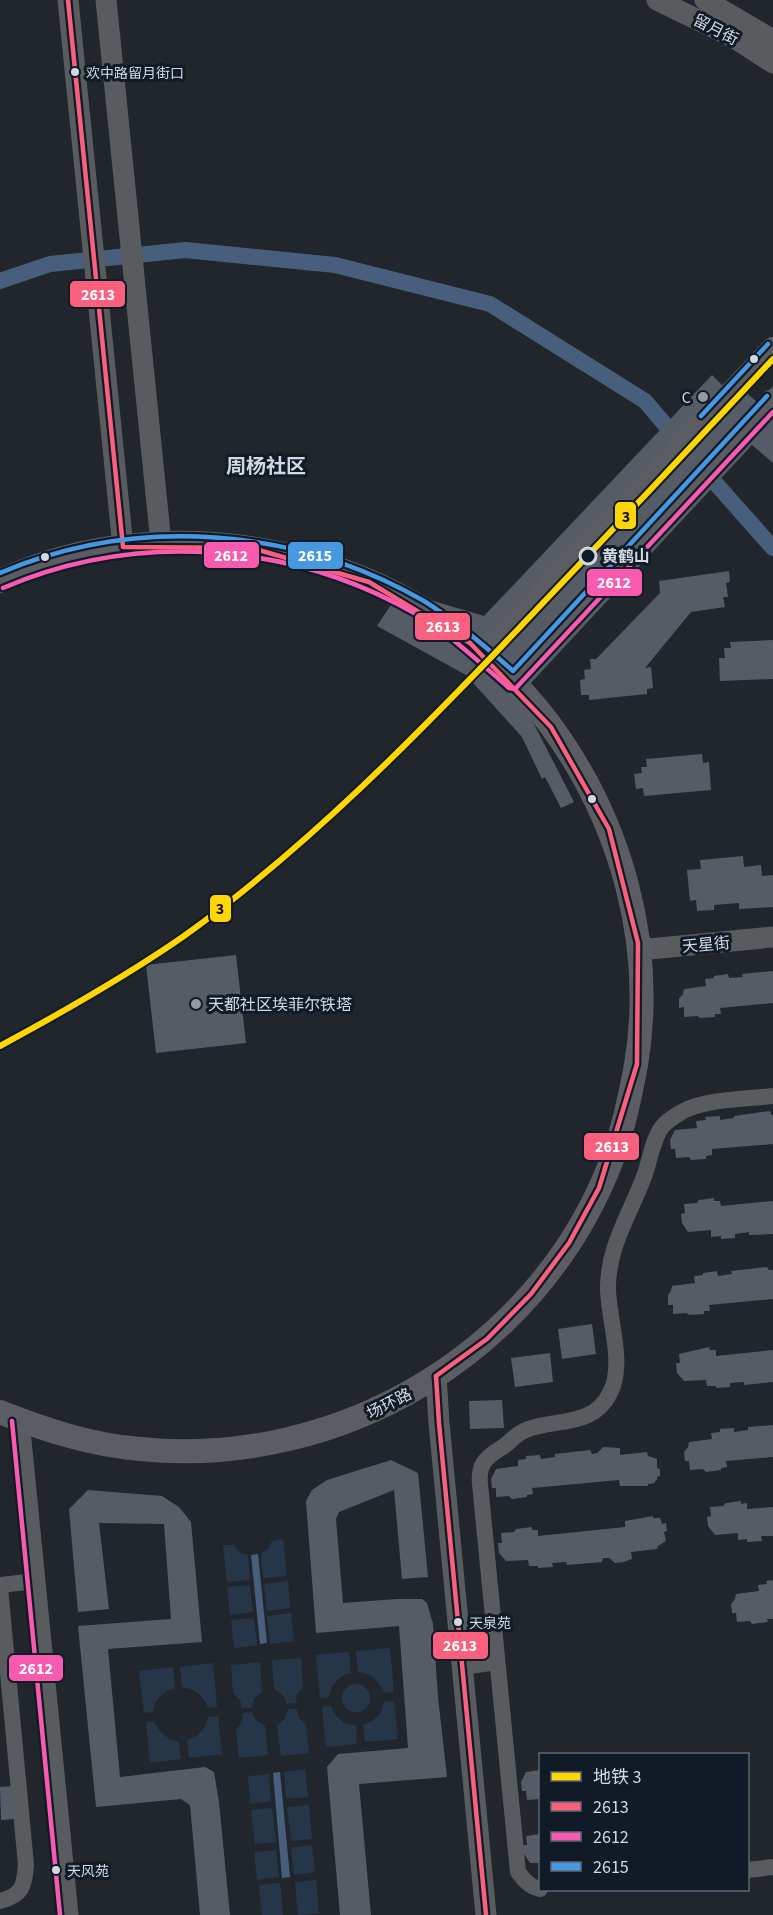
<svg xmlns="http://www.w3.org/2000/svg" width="773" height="1915" font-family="'Source Sans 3','Noto Sans SC',sans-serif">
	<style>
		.green { fill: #263649 }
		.water { fill: #475f7c }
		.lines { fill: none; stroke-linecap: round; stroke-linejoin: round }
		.canal { stroke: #475f7c; stroke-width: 16 }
		.building { fill: #555c66 }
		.minor { stroke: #585c5f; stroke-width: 16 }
		.tertiary { stroke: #585c5f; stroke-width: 21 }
		.secondary { stroke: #5b5d62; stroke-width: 24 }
		.bus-1-casing { stroke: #111b27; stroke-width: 9 }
		.bus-2-casing { stroke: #111b27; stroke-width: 9 }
		.bus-3-casing { stroke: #111b27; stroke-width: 9 }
		.bus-1 { stroke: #f8607d; stroke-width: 4.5 }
		.bus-2 { stroke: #f75aaf; stroke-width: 4.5 }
		.bus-3 { stroke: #4699e1; stroke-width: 4.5 }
		.metro-1-casing { stroke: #111b27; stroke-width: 10 }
		.metro-1 { stroke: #ffd700; stroke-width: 6 }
		.bus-dot { fill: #d2d9e1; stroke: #111b27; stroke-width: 2 }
		.poi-dot { fill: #949aa2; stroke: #111b27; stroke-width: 2 }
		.stop-dot { fill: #111b27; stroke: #d2d9e1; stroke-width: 3 }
		.labels { text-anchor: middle; stroke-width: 6; stroke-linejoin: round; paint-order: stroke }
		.bus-label { font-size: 14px; fill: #d2d9e1; stroke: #111b27; text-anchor: start }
		.street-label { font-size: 16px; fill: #d2d9e1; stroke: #111b27 }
		.poi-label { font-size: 16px; fill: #d2d9e1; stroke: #111b27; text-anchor: end }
		.stop-label { font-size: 16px; font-weight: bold; fill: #d2d9e1; stroke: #111b27; text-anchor: start }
		.quarter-label { font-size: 20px; font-weight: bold; fill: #d2d9e1; stroke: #111b27 }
		.line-badge { stroke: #111b27; stroke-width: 2 }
		.badge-label { font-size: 16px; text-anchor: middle; font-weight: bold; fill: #fff }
		.pale-badge-label { font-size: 16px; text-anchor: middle; font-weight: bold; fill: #111 }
	</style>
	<rect width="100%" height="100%" fill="#20262c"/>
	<g class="green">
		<polygon points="283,1539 287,1576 263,1578 261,1554 268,1549 272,1541"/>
		<polygon points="223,1545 234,1545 239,1552 248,1555 250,1580 227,1582"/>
		<polygon points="288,1581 290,1608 267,1611 264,1584"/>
		<polygon points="250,1585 253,1612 230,1615 227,1587"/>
		<polygon points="291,1613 294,1641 270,1644 267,1616"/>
		<polygon points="254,1618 257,1645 234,1648 231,1620"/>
		<path d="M390 1648 394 1692 384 1693C379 1680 371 1673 358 1672L356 1651Z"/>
		<path d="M349 1652 351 1673C338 1676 332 1684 329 1697L320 1698 316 1655Z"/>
		<polygon points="301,1658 303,1687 297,1694 296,1703 287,1704 283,1695 274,1689 272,1660"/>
		<polygon points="260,1662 262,1692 254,1699 251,1708 242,1708 240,1700 233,1693 231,1665"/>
		<path d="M213 1663 217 1707 208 1708C204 1695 195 1689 182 1687L180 1667Z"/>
		<path d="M173 1667 175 1688C162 1691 155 1700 153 1712L144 1713 139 1671Z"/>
		<circle cx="356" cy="1698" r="14"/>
		<path d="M394 1701 398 1739 365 1742 363 1725C375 1721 382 1714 384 1702Z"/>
		<path d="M331 1706C335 1718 343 1724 356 1726L357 1744 326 1747 322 1707Z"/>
		<polygon points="288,1709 297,1709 299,1718 306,1724 309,1753 281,1756 277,1726 285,1719"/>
		<polygon points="252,1712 256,1720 265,1726 268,1755 239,1758 236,1730 242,1722 243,1713"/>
		<path d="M218 1716 222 1754 189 1758 187 1740C199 1736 206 1729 208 1717Z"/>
		<path d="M154 1721C159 1733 167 1739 179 1742L181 1759 150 1763 146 1722Z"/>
		<polygon points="305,1769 308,1797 286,1799 284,1772"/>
		<polygon points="269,1774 271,1801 250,1804 248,1776"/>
		<polygon points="309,1805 312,1839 291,1841 287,1807"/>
		<polygon points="272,1808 276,1842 255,1844 251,1810"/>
		<polygon points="312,1845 315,1872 294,1875 291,1848"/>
		<polygon points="276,1850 279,1877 257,1880 254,1852"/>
		<polygon points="316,1880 319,1914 298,1915 295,1882"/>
		<polygon points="280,1883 283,1915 262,1915 259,1885"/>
	</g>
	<g class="water">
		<polygon points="258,1554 267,1643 260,1644 251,1555"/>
		<polygon points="280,1772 290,1877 282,1878 273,1773"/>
	</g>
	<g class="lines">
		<g class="canal">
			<polyline points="0,281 50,264 185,250 335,265 490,304 645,401 679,441"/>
			<polyline points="702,468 773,548"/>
		</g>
	</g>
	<g class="building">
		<polygon points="712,375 724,387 742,389 758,403 773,386 773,463 752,445 517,698 534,724 574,802 561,808 545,777 542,779 522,737 466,675 377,626 400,591 484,616"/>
		<polygon points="729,571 730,582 726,583 728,597 723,597 725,607 691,612 645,668 651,667 653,688 647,689 647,694 589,700 589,695 581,695 580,680 585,679 584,670 591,669 590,659 596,659 660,593 659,581"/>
		<polygon points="773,640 773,679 720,681 719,658 725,658 724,648 731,648 730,642"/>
		<polygon points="702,754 703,763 709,762 711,790 644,796 643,788 636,789 634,774 642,773 641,767 647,767 646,759"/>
		<polygon points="743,856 744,867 761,865 762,876 773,875 773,907 739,909 739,903 714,905 714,910 697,911 696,900 690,901 687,870 701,869 700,860"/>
		<polygon points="236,955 246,1043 156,1053 146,965"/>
		<polygon points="773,971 773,1003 720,1008 721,1014 715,1014 715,1017 700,1018 698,1016 684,1017 684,1007 679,1008 679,999 683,994 684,989 706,986 705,979 714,978 714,976 728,974 729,978 743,977 742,974"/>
		<polygon points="770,1111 771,1115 773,1115 773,1144 712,1149 712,1155 706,1156 706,1159 691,1160 689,1157 676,1158 675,1149 671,1149 670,1140 675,1130 697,1128 696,1121 706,1120 705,1117 720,1116 720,1120 734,1118 734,1116"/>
		<polygon points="714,1198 714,1201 720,1201 721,1206 773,1201 773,1234 749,1235 749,1232 735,1234 735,1238 721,1239 721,1236 711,1237 711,1230 688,1232 682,1223 681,1214 685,1213 684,1204 697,1203 699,1200"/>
		<polygon points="767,1267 769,1270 773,1270 773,1299 709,1305 710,1311 704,1311 704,1314 689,1315 687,1313 673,1314 673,1305 668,1305 668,1295 671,1291 672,1286 695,1283 694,1276 703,1275 703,1273 717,1271 718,1276 732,1274 731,1271"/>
		<polygon points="592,1324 596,1354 562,1359 558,1329"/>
		<polygon points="709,1347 710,1350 716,1350 716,1356 773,1350 773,1382 744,1385 744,1382 730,1383 730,1387 716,1388 716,1386 707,1386 706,1380 684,1381 677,1373 676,1363 680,1363 679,1354"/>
		<polygon points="550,1353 553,1382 515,1387 511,1358"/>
		<polygon points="502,1400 504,1428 470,1429 469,1401"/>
		<polygon points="773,1425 773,1457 726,1461 727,1467 721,1468 721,1470 706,1472 703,1469 690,1470 689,1461 685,1461 684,1452 688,1447 689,1442 712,1439 711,1433 720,1432 720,1429 734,1428 734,1432 748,1430 748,1427"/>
		<polygon points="603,1447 620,1448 620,1455 647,1452 648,1456 657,1459 657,1468 660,1469 660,1476 657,1477 657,1480 655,1481 655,1483 648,1484 648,1486 620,1486 619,1480 532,1488 533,1494 527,1495 527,1497 512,1499 509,1496 496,1497 496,1488 492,1488 491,1479 496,1469 518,1466 518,1460 526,1459 526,1456 540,1455 541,1459 555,1457 555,1454 590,1450 592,1454 597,1453"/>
		<polygon points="391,1460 418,1473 428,1577 402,1579 394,1490 339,1512 336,1519 343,1603 396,1599 422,1599 427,1603 433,1624 438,1697 447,1777 359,1784 371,1915 340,1915 327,1767 338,1754 408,1748 399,1626 316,1633 306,1501 312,1490 327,1480"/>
		<polygon points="88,1490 162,1496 179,1507 191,1522 202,1642 108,1649 120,1777 205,1767 214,1772 219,1802 230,1915 200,1915 190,1805 181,1799 96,1807 78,1626 171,1619 164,1524 99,1523 109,1609 78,1612 69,1509"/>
		<polygon points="741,1501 741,1504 747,1503 747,1509 773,1507 773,1536 761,1536 762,1541 747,1542 747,1539 738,1540 738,1533 715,1535 708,1526 707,1517 711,1516 710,1507 723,1506 726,1503"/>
		<polygon points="653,1516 653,1518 660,1518 662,1524 666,1523 667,1531 664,1532 666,1541 658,1546 657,1549 631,1552 632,1559 624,1562 615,1563 609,1558 603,1558 602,1562 567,1565 566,1562 552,1563 553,1567 538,1568 538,1566 529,1566 528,1560 506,1561 499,1553 498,1543 502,1543 501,1533 514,1532 516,1529 532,1527 532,1530 538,1530 538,1536 625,1527 625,1521"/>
		<polygon points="773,1580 773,1619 767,1619 768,1622 752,1624 750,1621 737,1622 736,1613 732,1613 731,1604 735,1599 736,1594 759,1591 758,1585 767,1584 766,1581"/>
		<polygon points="540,1770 540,1799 527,1800 526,1791 522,1791 521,1782 526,1772"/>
		<polygon points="14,1786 16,1819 1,1820 0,1787"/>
		<polygon points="540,1834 540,1863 530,1863 524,1854 523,1845 527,1845 526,1836"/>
	</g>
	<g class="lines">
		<g class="minor">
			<polyline points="0,1585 35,1581"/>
			<path d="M0 1588 26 1865C24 1886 23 1895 0 1901"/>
			<polyline points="463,1667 497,1662"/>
			<polyline points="748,1870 773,1867"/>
			<path d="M540 1889C530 1887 524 1880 518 1872L480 1484C478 1465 485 1458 501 1448 510 1443 515 1434 526 1430 555 1418 593 1428 610 1393 625 1365 609 1321 608 1290 607 1247 631 1213 645 1174 650 1159 653 1139 662 1127 667 1121 673 1117 680 1113 702 1099 746 1099 773 1096"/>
		</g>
		<g class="tertiary">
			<polyline points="68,0 123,547"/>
			<polyline points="106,0 161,543"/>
			<polyline points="657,0 733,37 773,63"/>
			<polyline points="705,0 773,40"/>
			<polyline points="639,950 773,937"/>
			<polyline points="436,1376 439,1423 486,1915"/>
			<polyline points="19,1420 68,1915"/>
		</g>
		<g class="secondary">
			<path d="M0 581C102 533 222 533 329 566 415 593 493 650 548 722 621 820 656 944 636 1065 630 1098 623 1131 611 1162 538 1351 341 1469 140 1449 91 1445 45 1430 0 1412"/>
			<polyline points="485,655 773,349"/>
			<polyline points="513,682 773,401"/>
		</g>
		<g class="bus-1-casing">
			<g id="bus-1">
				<polyline points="68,0 123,547 252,548 369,582 470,643 551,727 609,829 638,943 637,1064 599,1188 569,1243 531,1294 487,1339 436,1376"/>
				<polyline points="436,1376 439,1423 486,1915"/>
			</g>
		</g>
		<g class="bus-2-casing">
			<g id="bus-2">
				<polyline points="711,426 773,360"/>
				<path d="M3 588C136 531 291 542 416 614 450 634 479 662 509 688L515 689 773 412"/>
				<polyline points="12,1421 60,1915"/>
			</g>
		</g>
		<g class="bus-3-casing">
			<g id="bus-3">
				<polyline points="701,416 768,344"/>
				<path d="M0 573C136 515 296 527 424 601 456 621 485 646 513 671L767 396"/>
			</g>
		</g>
		<use href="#bus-1" class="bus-1"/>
		<use href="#bus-2" class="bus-2"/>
		<use href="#bus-3" class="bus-3"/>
		<g class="metro-1-casing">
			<path id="metro-1" d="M0 1046C63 1012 125 977 184 936 308 847 417 735 522 625 606 537 690 448 773 359"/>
		</g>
		<use href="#metro-1" class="metro-1"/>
	</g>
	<g class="bus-dot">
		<circle cx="75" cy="72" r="5"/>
		<circle cx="754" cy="359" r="5"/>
		<circle cx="45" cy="557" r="5"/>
		<circle cx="592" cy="799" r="5"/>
		<circle cx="458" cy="1622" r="5"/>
		<circle cx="56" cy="1870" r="5"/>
	</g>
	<g class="poi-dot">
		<circle cx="703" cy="397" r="6"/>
		<circle cx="196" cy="1004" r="6"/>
	</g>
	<circle class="stop-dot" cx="588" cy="556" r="8"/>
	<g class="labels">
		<g class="bus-label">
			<text x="86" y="78">欢中路留月街口</text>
			<text x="469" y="1628">天泉苑</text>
			<text x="67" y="1876">天风苑</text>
		</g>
		<g class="street-label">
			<text transform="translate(716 29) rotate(27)" y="6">留月街</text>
			<text transform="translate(706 944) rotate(-5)" y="6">天星街</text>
			<text transform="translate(389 1403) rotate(-27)" y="6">场环路</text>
		</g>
		<g class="poi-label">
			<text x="691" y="403">C</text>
			<text x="208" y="1010" text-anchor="start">天都社区埃菲尔铁塔</text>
		</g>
		<g class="stop-label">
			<text x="602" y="562">黄鹤山</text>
		</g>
		<g class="quarter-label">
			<text x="266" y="473">周杨社区</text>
		</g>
	</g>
	<g class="line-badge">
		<rect x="69" y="280" width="57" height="28" rx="6" fill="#f8607d"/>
		<rect x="614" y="501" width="23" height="29" rx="6" fill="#ffd700"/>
		<rect x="203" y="541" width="57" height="28" rx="6" fill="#f75aaf"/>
		<rect x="287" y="541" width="57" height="29" rx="6" fill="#4699e1"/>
		<rect x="586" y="568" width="57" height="29" rx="6" fill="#f75aaf"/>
		<rect x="414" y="612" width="57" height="29" rx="6" fill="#f8607d"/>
		<rect x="209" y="894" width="23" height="29" rx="6" fill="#ffd700"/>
		<rect x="583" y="1132" width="57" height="29" rx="6" fill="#f8607d"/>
		<rect x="432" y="1631" width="57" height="29" rx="6" fill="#f8607d"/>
		<rect x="8" y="1654" width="56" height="28" rx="6" fill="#f75aaf"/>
	</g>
	<g class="badge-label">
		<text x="98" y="300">2613</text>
		<text x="231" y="561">2612</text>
		<text x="315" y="561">2615</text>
		<text x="614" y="588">2612</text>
		<text x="443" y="632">2613</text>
		<text x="612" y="1152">2613</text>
		<text x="460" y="1651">2613</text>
		<text x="36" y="1674">2612</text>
	</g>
	<g class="pale-badge-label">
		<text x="626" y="522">3</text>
		<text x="220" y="914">3</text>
	</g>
	<rect x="539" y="1753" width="210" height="138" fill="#111b27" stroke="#5e6771" stroke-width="1.5"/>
	<rect x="551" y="1772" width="30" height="9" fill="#ffd700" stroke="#5e6771" stroke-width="1.5"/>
	<text x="593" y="1783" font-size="18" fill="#d2d9e1">地铁 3</text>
	<rect x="551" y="1802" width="30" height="9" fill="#f8607d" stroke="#5e6771" stroke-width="1.5"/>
	<text x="593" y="1813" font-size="18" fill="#d2d9e1">2613</text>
	<rect x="551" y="1832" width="30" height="9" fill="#f75aaf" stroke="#5e6771" stroke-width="1.5"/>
	<text x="593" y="1843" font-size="18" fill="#d2d9e1">2612</text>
	<rect x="551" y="1862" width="30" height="9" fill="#4699e1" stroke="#5e6771" stroke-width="1.5"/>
	<text x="593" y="1873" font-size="18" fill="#d2d9e1">2615</text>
</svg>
